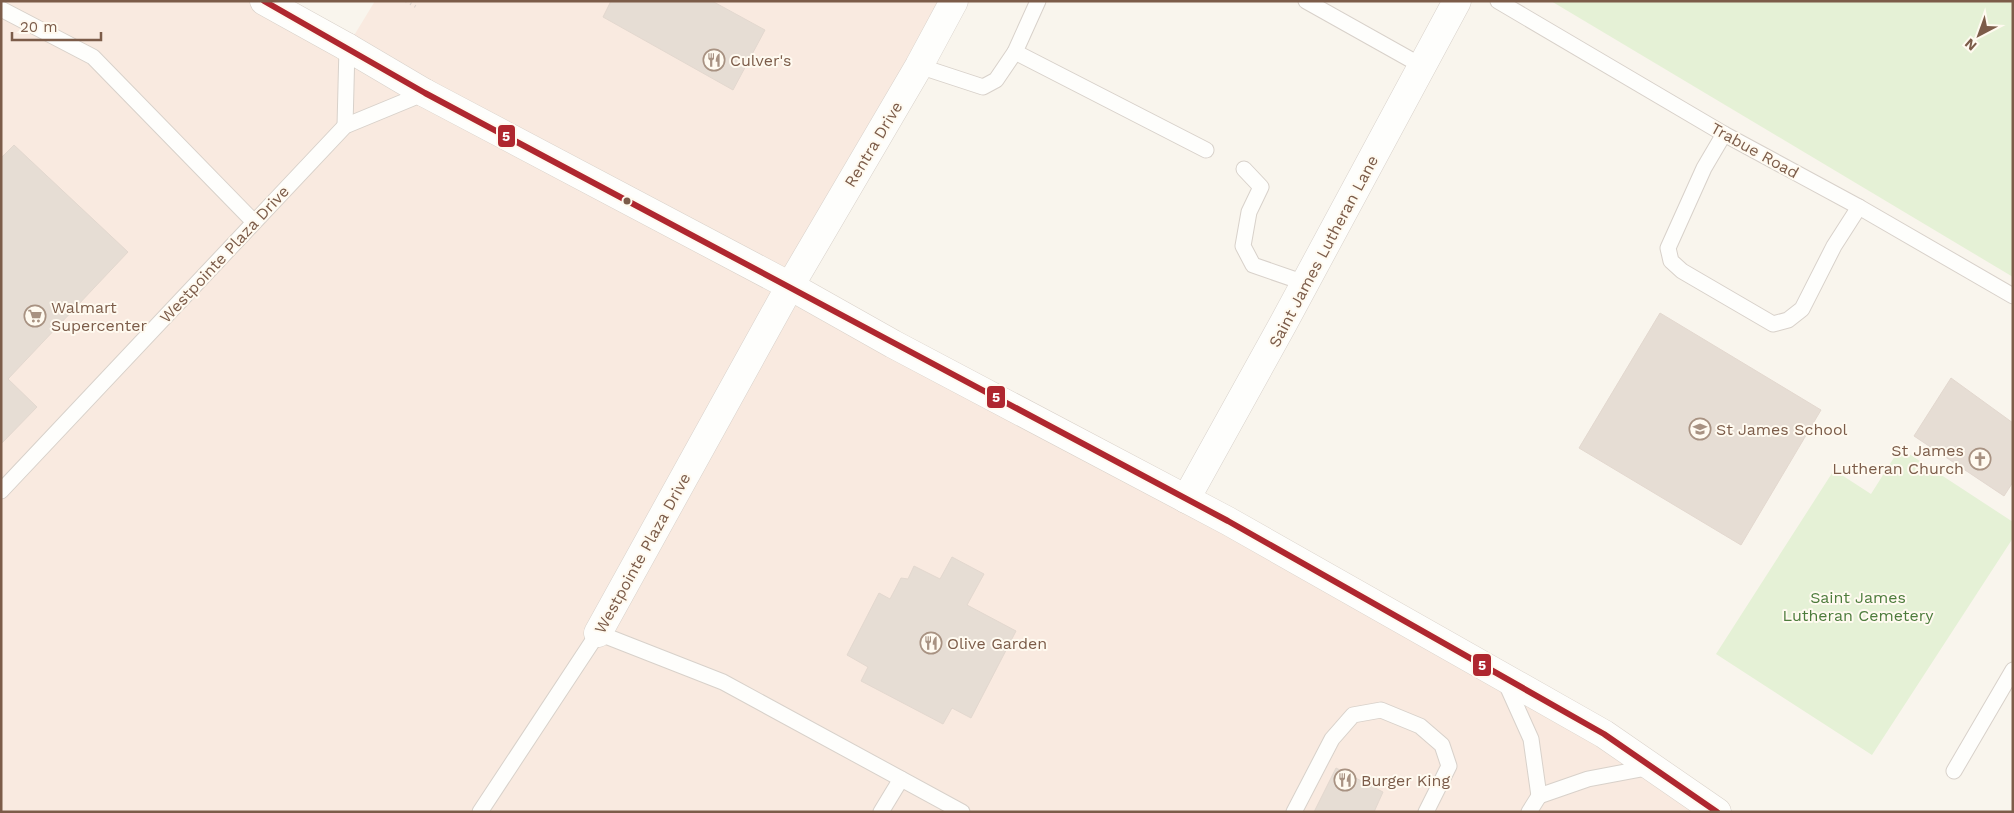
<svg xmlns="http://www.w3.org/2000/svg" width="2014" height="813" font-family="'Work Sans',sans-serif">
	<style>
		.commercial { fill: #f9eae0 }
		.green { fill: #e5f1d6 }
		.building { fill: #e6ddd4; stroke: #e3d8cf }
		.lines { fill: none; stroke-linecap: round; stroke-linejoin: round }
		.service-casing { stroke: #d8d1ca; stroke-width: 17 }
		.minor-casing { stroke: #d8d1ca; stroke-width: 29 }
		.tertiary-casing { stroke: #d8d1ca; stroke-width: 29 }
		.secondary-casing { stroke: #d9d1c9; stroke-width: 29 }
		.path { stroke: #dcd4ce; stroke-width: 3; stroke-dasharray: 1 4; stroke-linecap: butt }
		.service { stroke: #fefefc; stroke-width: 15 }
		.minor { stroke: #fefefc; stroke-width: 28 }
		.tertiary { stroke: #fefefc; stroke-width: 28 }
		.secondary { stroke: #fefefc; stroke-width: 28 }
		.bus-1-casing { stroke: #fffaf0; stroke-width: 10 }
		.bus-1 { stroke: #af272f; stroke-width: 6 }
		.bus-dot { fill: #7c5c49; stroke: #fffaf0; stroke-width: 2 }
		.labels { text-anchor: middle; stroke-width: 4; stroke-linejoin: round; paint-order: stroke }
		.poi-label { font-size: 16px; fill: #7c5c49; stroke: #fffaf0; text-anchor: start }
		.street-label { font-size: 16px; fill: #7c5c49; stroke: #fffaf0 }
		.park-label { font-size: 16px; fill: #4d7c3c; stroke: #fffaf0 }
		.line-badge { stroke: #fffaf0; stroke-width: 2 }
		.badge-label { font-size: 14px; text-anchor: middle; font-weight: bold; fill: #fff }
	</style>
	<rect width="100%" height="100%" fill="#f9f5ed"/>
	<polygon class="commercial" points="1,1 264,1 347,47 375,1 954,1 790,285 1717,812 1,812"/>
	<g class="green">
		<polygon points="1551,1 2013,1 2013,277"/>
		<polygon points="1900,448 2013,522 2013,538 1872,755 1716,654 1834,470 1871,494"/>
	</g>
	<g class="building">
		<polygon points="611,1 712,1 765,30 733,90 603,17"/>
		<polygon points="14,145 128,252 8,379 37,407 1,444 1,158"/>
		<polygon points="1660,313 1821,410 1741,545 1579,448"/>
		<polygon points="1951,378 2013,423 2013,482 2004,496 1914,436"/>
		<polygon points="952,557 984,574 967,605 1016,631 971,718 952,708 943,724 861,681 868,667 847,655 879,593 890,599 901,578 908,579 914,566 940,579"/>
		<polygon points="1336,768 1383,792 1374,812 1314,812"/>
	</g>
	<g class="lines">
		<g class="service-casing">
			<g id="service">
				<polyline points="1306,1 1422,66"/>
				<polyline points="1498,1 1724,134 1859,207 2013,296"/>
				<polyline points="1,9 93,57 254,222"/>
				<polyline points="1015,52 1206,150"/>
				<polyline points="919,66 983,87 996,80 1015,52 1038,1"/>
				<polyline points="345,126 347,47"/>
				<polyline points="1724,134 1704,168 1668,248 1671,261 1682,271 1773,324 1788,320 1802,309 1834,246 1859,207"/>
				<polyline points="1244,169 1261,187 1249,212 1243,246 1253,265 1305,283"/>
				<polyline points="1,491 345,126 425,93"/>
				<polyline points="1504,679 1531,739 1539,796"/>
				<polyline points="1954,771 2013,670"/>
				<polyline points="1539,796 1588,779 1652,767"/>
				<polyline points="480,812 598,633 723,682 962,812"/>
				<polyline points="881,812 901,779"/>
				<polyline points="1294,812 1332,739 1353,715 1381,710 1420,726 1442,745 1449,766 1426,812"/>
				<polyline points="1529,812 1539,796"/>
			</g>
		</g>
		<g class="minor-casing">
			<g id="minor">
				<polyline points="1186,499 1283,324 1457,1"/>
				<polyline points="598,633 790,286 919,66 954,1"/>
			</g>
		</g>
		<g class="tertiary-casing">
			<polyline id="tertiary" points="347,47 425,93"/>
		</g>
		<g class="secondary-casing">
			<g id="secondary">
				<polyline points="264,1 347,47"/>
				<polyline points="425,93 790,286 893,344 1228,521 1604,734 1717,812"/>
			</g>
		</g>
		<polyline class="path" points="406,1 418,8"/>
		<use href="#service" class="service"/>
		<use href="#minor" class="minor"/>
		<use href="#tertiary" class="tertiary"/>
		<use href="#secondary" class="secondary"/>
		<g class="bus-1-casing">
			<polyline id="bus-1" points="264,1 425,93 1228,521 1604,734 1717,812"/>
		</g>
		<use href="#bus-1" class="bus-1"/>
	</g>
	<defs>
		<g id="restaurant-ring" transform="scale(1.125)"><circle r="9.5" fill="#fffaf0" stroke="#a89282" stroke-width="1.5"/><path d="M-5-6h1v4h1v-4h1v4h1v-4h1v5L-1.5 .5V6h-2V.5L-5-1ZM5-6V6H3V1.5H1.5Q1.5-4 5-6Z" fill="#a89282"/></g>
		<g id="supermarket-ring" transform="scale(1.125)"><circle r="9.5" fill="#fffaf0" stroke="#a89282" stroke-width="1.5"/><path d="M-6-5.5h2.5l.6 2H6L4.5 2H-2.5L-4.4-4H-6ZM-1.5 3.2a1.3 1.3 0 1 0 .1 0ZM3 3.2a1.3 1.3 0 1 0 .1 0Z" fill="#a89282"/></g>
		<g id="school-ring" transform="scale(1.125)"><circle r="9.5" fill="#fffaf0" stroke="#a89282" stroke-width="1.5"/><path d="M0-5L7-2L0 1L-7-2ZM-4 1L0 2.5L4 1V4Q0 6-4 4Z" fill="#a89282"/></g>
		<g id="church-ring" transform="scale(1.125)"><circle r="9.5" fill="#fffaf0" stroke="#a89282" stroke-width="1.5"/><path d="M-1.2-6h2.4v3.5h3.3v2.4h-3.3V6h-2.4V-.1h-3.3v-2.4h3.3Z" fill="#a89282"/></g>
	</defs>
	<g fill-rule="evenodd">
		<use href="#restaurant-ring" x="714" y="60"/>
		<use href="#supermarket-ring" x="35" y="316"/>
		<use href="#school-ring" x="1700" y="429"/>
		<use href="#church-ring" x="1980" y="459"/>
		<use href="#restaurant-ring" x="931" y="643"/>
		<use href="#restaurant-ring" x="1345" y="780"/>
	</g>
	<circle class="bus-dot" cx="627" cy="201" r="4.5"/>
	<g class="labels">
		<g class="poi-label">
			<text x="730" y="66">Culver's</text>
			<text x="51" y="313">Walmart<tspan x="51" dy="18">Supercenter</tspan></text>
			<text x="1716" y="435">St James School</text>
			<text x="1964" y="456" text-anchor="end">St James<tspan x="1964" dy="18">Lutheran Church</tspan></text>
			<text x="947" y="649">Olive Garden</text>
			<text x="1361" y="786">Burger King</text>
		</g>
		<g class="street-label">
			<text transform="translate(873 144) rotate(-59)" y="6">Rentra Drive</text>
			<text transform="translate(1755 150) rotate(29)" y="6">Trabue Road</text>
			<text transform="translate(1323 251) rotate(-62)" y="6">Saint James Lutheran Lane</text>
			<text transform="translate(224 254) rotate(-47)" y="6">Westpointe Plaza Drive</text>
			<text transform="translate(642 553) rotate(-61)" y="6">Westpointe Plaza Drive</text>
		</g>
		<g class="park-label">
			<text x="1858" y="603">Saint James<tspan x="1858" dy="18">Lutheran Cemetery</tspan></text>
		</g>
	</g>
	<g class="line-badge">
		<rect x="497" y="124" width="19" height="24" rx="5" fill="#af272f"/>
		<rect x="986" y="385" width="20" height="24" rx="5" fill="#af272f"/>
		<rect x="1472" y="653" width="20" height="24" rx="5" fill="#af272f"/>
	</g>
	<g class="badge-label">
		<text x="506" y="141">5</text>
		<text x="996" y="402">5</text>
		<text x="1482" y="670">5</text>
	</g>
	<rect width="2014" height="813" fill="none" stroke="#7c5c49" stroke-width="5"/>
	<g transform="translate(1979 35) rotate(221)" stroke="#fffaf0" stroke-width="4" paint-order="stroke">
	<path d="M0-4L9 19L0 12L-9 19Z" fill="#7c5c49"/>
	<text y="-8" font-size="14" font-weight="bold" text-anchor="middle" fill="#7c5c49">N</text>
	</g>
	<path d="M12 32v8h89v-8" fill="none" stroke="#7c5c49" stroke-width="2.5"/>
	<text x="20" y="32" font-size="15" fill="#7c5c49" stroke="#fffaf0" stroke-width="4" paint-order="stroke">20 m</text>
</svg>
